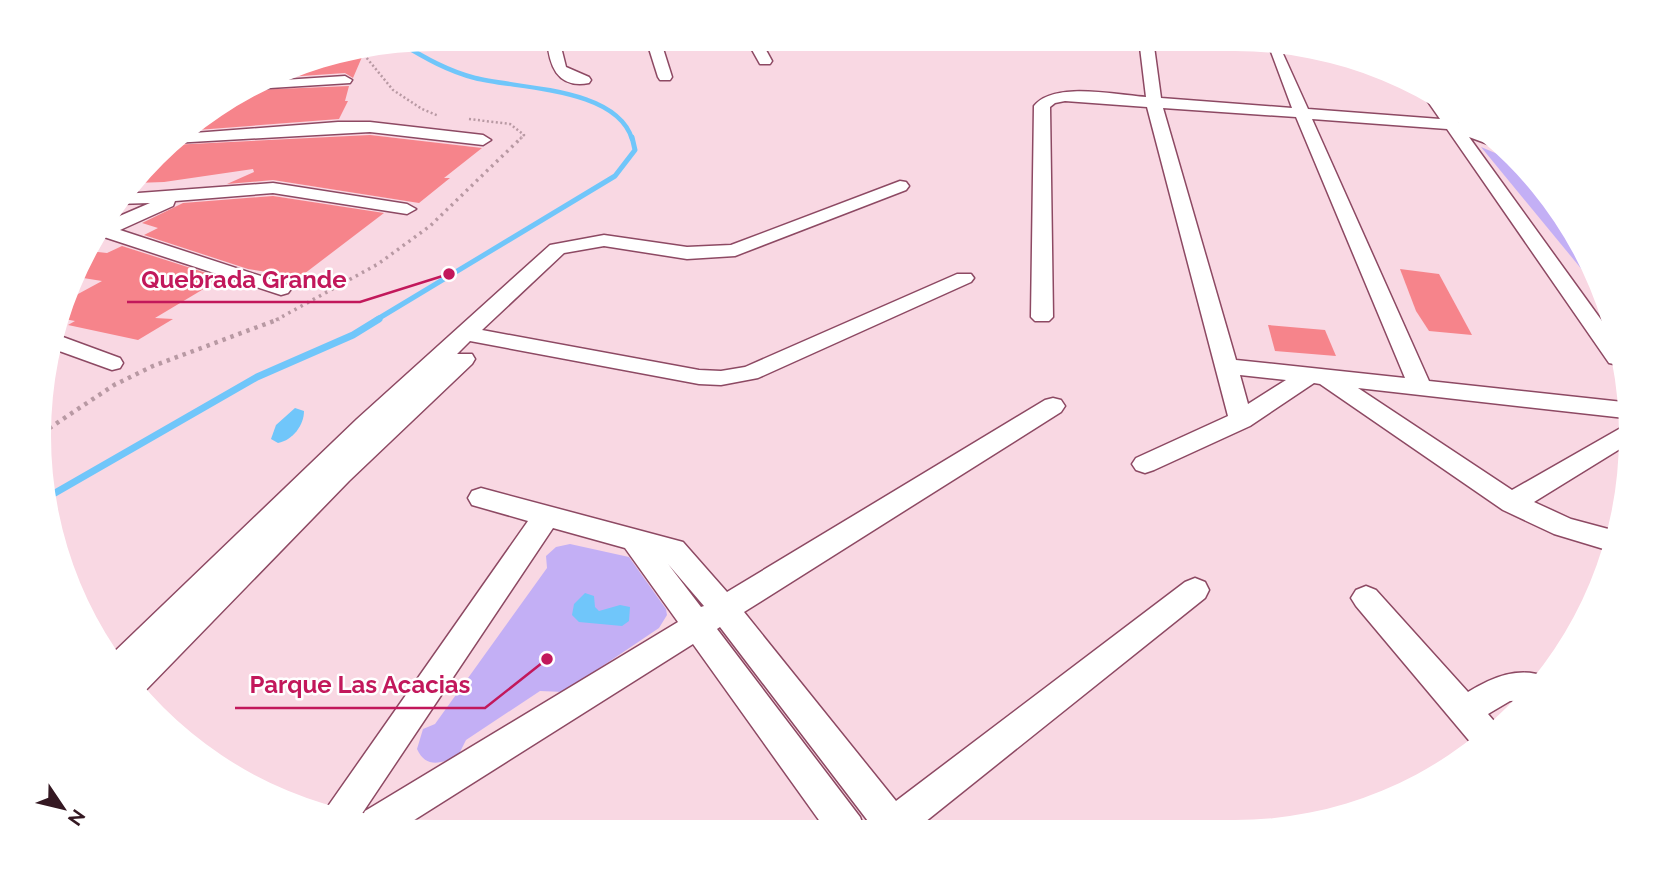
<svg xmlns="http://www.w3.org/2000/svg" width="1670" height="871" font-family="Raleway,sans-serif">
	<style>
		.green { fill: #c3aff5 }
		.water { fill: #70c6fa }
		.lines { fill: none; stroke-linecap: round; stroke-linejoin: round }
		.stream-far2 { stroke: #70c6fa; stroke-width: 4.5 }
		.stream-far1 { stroke: #70c6fa; stroke-width: 5 }
		.stream { stroke: #70c6fa; stroke-width: 7 }
		.building { fill: #f6848b }
		.street-casing { stroke: #8d4963; stroke-width: 3 }
		.path-far2 { stroke: #b899a3; stroke-width: 2.5; stroke-dasharray: 2 2.5; stroke-linecap: butt }
		.path-far1 { stroke: #b899a3; stroke-width: 3.5; stroke-dasharray: 2.5 4.5; stroke-linecap: butt }
		.path { stroke: #b899a3; stroke-width: 4.5; stroke-dasharray: 3.5 5; stroke-linecap: butt }
		.street { fill: #fff; fill-rule: evenodd }
		.leader { fill: none; stroke: #c2185b; stroke-width: 2.5 }
		.callout-dot { fill: #c2185b; stroke: #fff; stroke-width: 2.5 }
		.callout-label { font-size: 24px; text-anchor: middle; font-weight: bold; fill: #c2185b; stroke: #fff; stroke-width: 5; stroke-linejoin: round; paint-order: stroke }
	</style>
	<rect width="100%" height="100%" fill="#f9d8e3"/>
	<g class="green">
		<polygon points="1481,147 1519,163 1533,174 1602,294"/>
		<path d="M570 544 629 557 666 609 667 615 659 628 564 692 540 691 466 740 458 756C442 763 426 769 417 749L423 729 435 724 547 568 546 556 556 547Z"/>
	</g>
	<g class="water">
		<path d="M295 408 304 411C304 425 293 440 278 443L271 439 276 425Z"/>
		<polygon points="585,593 594,596 595,607 599,611 620,605 630,607 629,621 622,626 579,622 572,615 574,604"/>
	</g>
	<g class="lines">
		<path class="stream-far2" d="M402 44C425 58 448 71 475 78 518 89 616 87 632 139"/>
		<polyline class="stream-far1" points="376,320 615,176 635,150 632,137"/>
		<polyline class="stream" points="48,497 257,377 353,335 379,319"/>
	</g>
	<g class="building">
		<polygon points="337,57 362,57 353,78 345,73 273,78 304,62"/>
		<polygon points="349,86 345,101 348,101 339,119 184,131 194,121 251,90"/>
		<polygon points="370,135 482,148 444,178 450,178 419,203 273,180 227,184 254,172 253,169 164,182 135,183 171,145"/>
		<polygon points="273,196 384,213 300,277 248,269 144,235 158,228 142,223 183,203"/>
		<polygon points="122,246 222,278 155,318 173,319 138,340 68,325 75,321 59,318 67,300 102,281 77,277 89,251 107,253"/>
		<polygon points="1400,269 1439,274 1472,335 1429,331 1416,311"/>
		<polygon points="1268,325 1325,330 1336,356 1275,351"/>
	</g>
	<g class="lines">
		<g class="street-casing">
			<g id="street">
				<path d="M547 39H559L566 67 589 77 591 80 589 83C556 89 549 64 547 39Z"/>
				<polygon points="646,39 660,39 672,77 670,80 660,80 658,77"/>
				<polygon points="746,39 760,39 772,61 770,64 760,64"/>
				<path d="M1139 39H1153L1161 98 1292 108 1267 41 1279 45 1308 109 1440 119 1424 96 1427 93 1449 110 1458 122 1472 127 1493 143 1488 144 1469 137 1615 339 1618 365 1609 363 1447 129 1312 119 1429 381 1623 402 1625 418 1358 388 1512 490 1626 425 1628 444 1534 502 1571 519 1612 530 1607 550 1554 534 1503 510 1320 384 1314 383 1250 426 1154 470 1145 473 1136 470 1132 464 1136 458 1228 416 1147 107 1065 101 1055 103 1050 107 1053 317 1049 321H1035L1031 317 1034 106C1054 81 1116 95 1146 97ZM1163 108 1296 117 1405 378 1236 360ZM1240 375 1286 380 1248 404Z"/>
				<polygon points="345,76 352,80 350,83 253,89 268,81"/>
				<polygon points="338,122 370,122 483,135 491,140 483,145 370,132 173,143 181,134"/>
				<polygon points="900,181 906,182 909,186 906,190 735,256 687,259 604,246 564,253 482,330 699,370 721,371 745,367 957,274 971,274 974,278 971,282 758,378 721,385 699,384 470,341 457,354 472,354 475,359 472,364 349,481 143,693 140,694 113,653 357,419 550,245 604,235 687,247 731,245"/>
				<polygon points="273,183 407,204 416,209 407,214 273,193 175,201 173,206 120,230 288,285 291,289 288,293 281,295 104,237 95,238 101,224 150,203 115,204 125,194"/>
				<polygon points="52,333 120,358 123,363 120,368 112,370 51,348"/>
				<path d="M1053 398 1061 400 1065 406 1061 412 744 612 896 801 1185 582 1195 578 1205 582 1209 590 1205 598 915 830H869L871 825 720 627 717 629 860 817 865 830H826L693 644 400 829 361 819 365 811 678 622 625 548 553 528 359 818 326 809 528 521 472 505 468 498 472 491 481 488 683 542 727 592 1045 400ZM668 564 704 606 701 607Z"/>
				<path d="M1366 586 1376 590 1468 692C1493 677 1518 666 1547 677L1530 700 1510 701 1488 714 1500 728 1477 750 1356 606 1351 598 1356 590Z"/>
			</g>
		</g>
		<g class="path-far2">
			<polyline points="361,51 393,90 422,109 439,116"/>
			<polyline points="469,119 510,124 524,135 520,139"/>
		</g>
		<polyline class="path-far1" points="276,320 378,264 430,226 522,137"/>
		<polyline class="path" points="42,433 114,385 153,366 279,319"/>
		<use href="#street" class="street"/>
	</g>
	<path d="M0 0H1670V871H0ZM435 51H1235A384 384 0 0 1 1619 435V436A384 384 0 0 1 1235 820H435A384 384 0 0 1 51 436V435A384 384 0 0 1 435 51Z" fill="#fff" fill-rule="evenodd"/>
	<path class="leader" d="M449 274L360 302H127M547 659L485 708H235"/>
	<g class="callout-dot">
		<circle cx="449" cy="274" r="7"/>
		<circle cx="547" cy="659" r="7"/>
	</g>
	<g class="callout-label">
		<text x="244" y="288">Quebrada Grande</text>
		<text x="360" y="693">Parque Las Acacias</text>
	</g>
	<g transform="translate(63 808) rotate(125)" stroke="#ffffff" stroke-width="5" paint-order="stroke">
	<path d="M0-5L12 26L0 18L-12 26Z" fill="#341822"/>
	<text y="-10" font-size="19" font-weight="bold" text-anchor="middle" fill="#341822">N</text>
	</g>
</svg>
